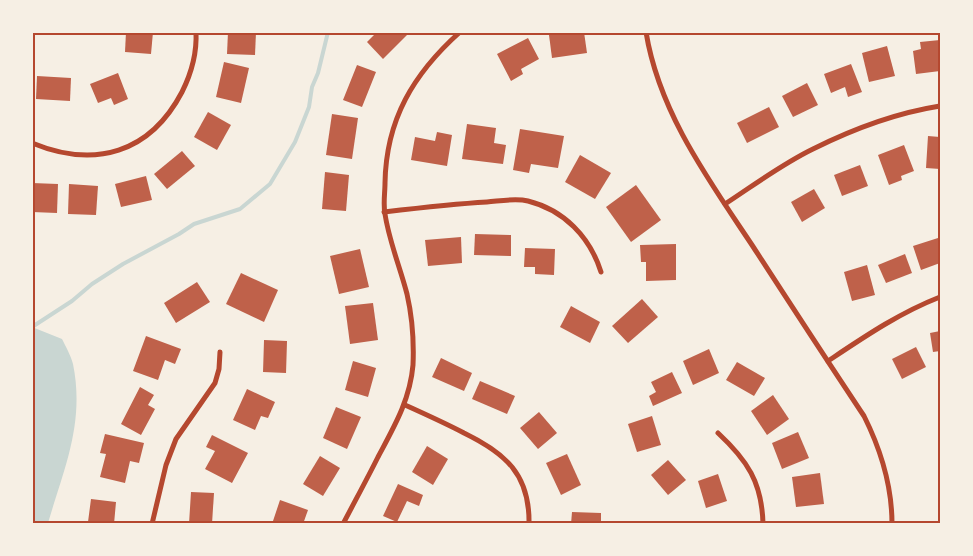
<svg xmlns="http://www.w3.org/2000/svg" width="973" height="556" font-family="'Exo 2',sans-serif">
	<style>
		.water { fill: #c9d6d2 }
		.lines { fill: none; stroke-linecap: round; stroke-linejoin: round }
		.stream { stroke: #c9d6d2; stroke-width: 4 }
		.building { fill: #bf614a }
		.minor { stroke: #b5482f; stroke-width: 5 }
		.neatline { fill: none; stroke: #b5482f; stroke-width: 2 }
	</style>
	<rect width="100%" height="100%" fill="#f6efe4"/>
	<path class="water" d="M32 327 62 339C66 347 71 356 73 364 85 423 64 469 48 523H33Z"/>
	<g class="lines">
		<polyline class="stream" points="32,327 72,301 92,284 123,264 179,234 194,224 240,209 270,184 295,142 309,107 312,87 318,73 328,32"/>
	</g>
	<g class="building">
		<polygon points="126,32 153,32 151,54 125,52"/>
		<polygon points="228,32 256,32 255,55 227,54"/>
		<polygon points="377,32 404,32 407,35 383,59 367,42"/>
		<polygon points="564,32 584,32 587,53 552,58 549,35"/>
		<polygon points="528,38 539,59 521,69 523,74 511,81 497,54"/>
		<polygon points="940,40 940,71 916,74 913,51 921,49 920,42"/>
		<polygon points="887,46 895,76 869,82 862,53"/>
		<polygon points="224,62 249,68 241,103 216,97"/>
		<polygon points="851,64 862,92 848,97 845,87 831,93 824,74"/>
		<polygon points="357,65 376,72 362,107 343,100"/>
		<polygon points="118,73 128,99 114,105 111,98 98,103 90,84"/>
		<polygon points="37,76 71,78 70,101 36,99"/>
		<polygon points="807,83 818,105 793,117 782,96"/>
		<polygon points="769,107 779,127 747,143 737,123"/>
		<polygon points="208,112 231,125 217,150 194,137"/>
		<polygon points="332,114 358,118 352,159 326,155"/>
		<polygon points="467,124 496,128 494,143 506,145 503,164 462,159"/>
		<polygon points="520,129 564,136 558,168 531,164 529,173 513,170"/>
		<polygon points="437,132 452,135 447,166 411,160 415,137 435,141"/>
		<polygon points="928,136 940,137 940,169 926,168"/>
		<polygon points="904,145 914,171 901,176 902,180 889,185 878,155"/>
		<polygon points="182,151 195,166 167,189 154,174"/>
		<polygon points="580,155 611,173 595,199 565,182"/>
		<polygon points="860,165 868,186 842,196 834,175"/>
		<polygon points="325,172 349,175 346,211 322,209"/>
		<polygon points="146,176 152,200 121,207 115,184"/>
		<polygon points="32,183 58,184 57,213 32,212"/>
		<polygon points="69,184 98,186 96,215 68,214"/>
		<polygon points="636,185 661,220 631,242 606,207"/>
		<polygon points="814,189 825,208 802,222 791,202"/>
		<polygon points="475,234 511,235 511,256 474,255"/>
		<polygon points="461,237 462,263 428,266 425,240"/>
		<polygon points="938,238 940,246 940,263 921,270 913,246"/>
		<polygon points="676,244 676,280 646,281 646,262 641,262 640,245"/>
		<polygon points="525,248 555,249 554,275 535,274 535,267 524,267"/>
		<polygon points="360,249 369,287 339,294 330,256"/>
		<polygon points="905,254 912,273 886,283 878,265"/>
		<polygon points="867,265 875,295 852,301 844,272"/>
		<polygon points="241,273 278,290 264,322 226,304"/>
		<polygon points="197,282 210,302 176,323 164,303"/>
		<polygon points="642,299 658,317 628,343 612,326"/>
		<polygon points="373,303 378,340 350,344 345,306"/>
		<polygon points="571,306 600,322 590,343 560,327"/>
		<polygon points="940,331 940,351 933,352 930,333"/>
		<polygon points="146,336 181,349 175,364 165,360 158,380 133,371"/>
		<polygon points="264,340 287,341 286,373 263,372"/>
		<polygon points="916,347 926,367 902,379 892,359"/>
		<polygon points="709,349 719,373 693,385 683,361"/>
		<polygon points="441,358 472,373 464,391 432,377"/>
		<polygon points="353,361 376,368 368,397 345,390"/>
		<polygon points="737,362 765,378 754,396 726,380"/>
		<polygon points="672,372 682,393 653,406 649,396 656,392 651,382"/>
		<polygon points="480,381 515,396 507,414 472,399"/>
		<polygon points="140,387 154,395 148,405 155,409 141,435 121,424"/>
		<polygon points="247,389 275,402 268,418 261,416 255,430 233,420"/>
		<polygon points="773,395 789,419 767,435 751,411"/>
		<polygon points="336,407 361,417 347,449 323,438"/>
		<polygon points="539,412 557,433 538,449 520,428"/>
		<polygon points="652,416 661,445 637,452 628,424"/>
		<polygon points="798,432 809,458 782,469 772,443"/>
		<polygon points="105,434 144,443 139,463 130,461 125,483 100,477 106,454 100,453"/>
		<polygon points="212,435 248,453 232,483 205,469 215,451 206,447"/>
		<polygon points="427,446 448,459 433,485 412,472"/>
		<polygon points="567,454 581,485 561,495 546,463"/>
		<polygon points="320,456 340,468 323,496 303,484"/>
		<polygon points="668,460 686,480 668,495 651,475"/>
		<polygon points="820,473 824,504 796,507 792,477"/>
		<polygon points="718,474 727,501 706,508 698,481"/>
		<polygon points="398,484 423,495 419,506 407,501 397,522 383,516"/>
		<polygon points="191,492 214,493 212,524 189,524"/>
		<polygon points="91,499 116,502 114,524 79,524 80,521 88,522"/>
		<polygon points="280,500 308,510 303,524 272,524"/>
		<polygon points="572,512 601,513 601,524 571,524"/>
	</g>
	<g class="lines">
		<g class="minor">
			<path d="M646 32C659 112 708 179 752 245 789 302 826 359 864 416 881 450 892 485 892 524"/>
			<path d="M32 143C95 169 150 153 182 92 191 74 197 53 196 32"/>
			<path d="M725 204C754 185 782 164 813 149 853 129 896 113 940 106"/>
			<path d="M384 212C418 208 452 204 487 202 500 201 515 198 528 201 564 210 590 237 601 272"/>
			<path d="M828 361C864 337 899 313 940 297"/>
			<path d="M405 405C425 414 445 423 464 433 505 453 530 474 529 524"/>
			<path d="M718 433C747 460 762 482 763 524"/>
			<polyline points="152,524 166,465 176,439 215,383 219,369 220,352"/>
			<path d="M343 524C355 501 367 479 378 457 394 427 410 400 413 365 414 342 412 316 407 294 400 267 389 241 385 214 383 204 385 193 385 183 386 120 413 74 460 32"/>
		</g>
	</g>
	<rect width="973" height="556" fill="none" stroke="#f6efe4" stroke-width="68"/>
	<rect x="34" y="34" width="905" height="488" class="neatline"/>
</svg>
